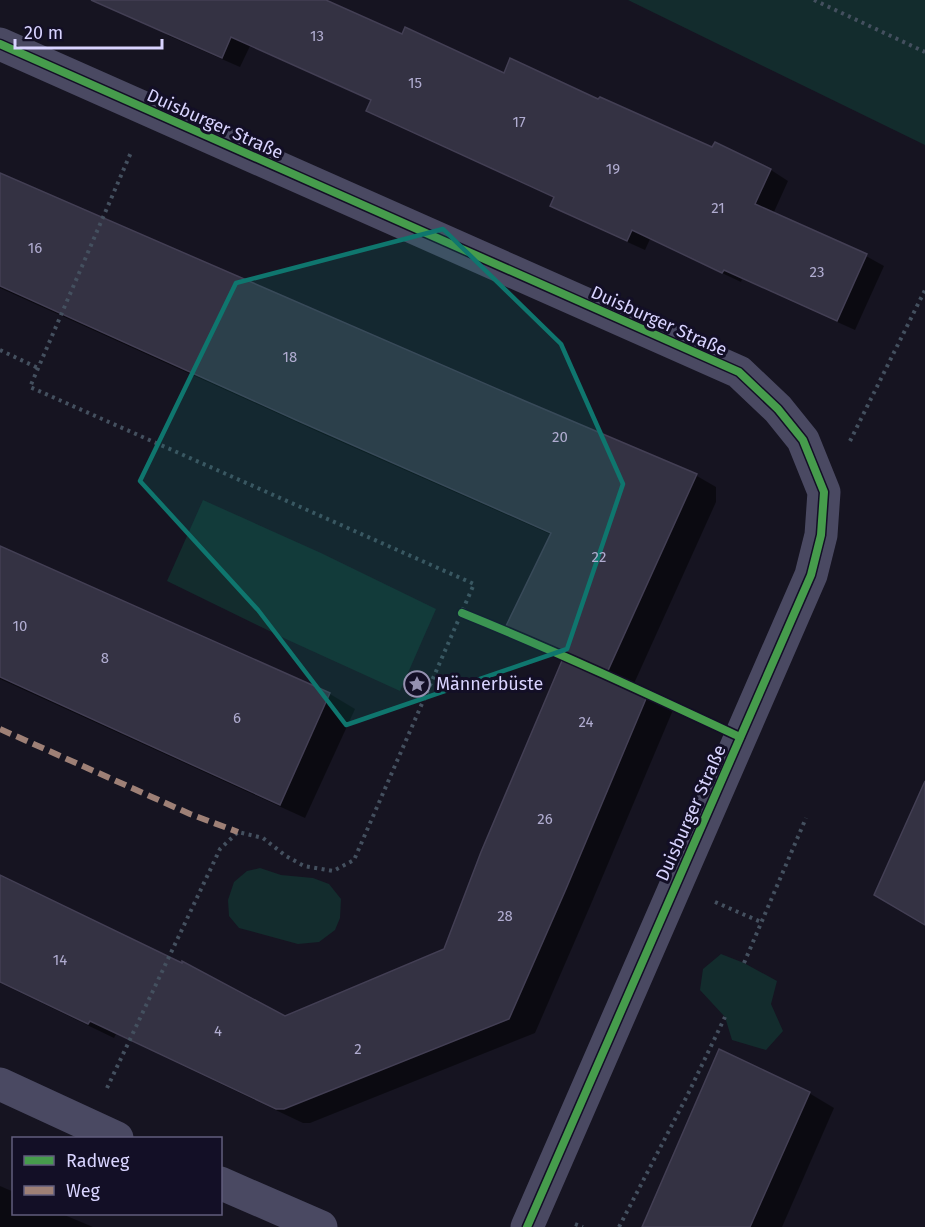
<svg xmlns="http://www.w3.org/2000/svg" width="925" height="1227" font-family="'Fira Sans',sans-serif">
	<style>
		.green { fill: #132c2d }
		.shadow { fill: #0007 }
		.building { fill: #343243; stroke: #433f54; stroke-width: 1.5 }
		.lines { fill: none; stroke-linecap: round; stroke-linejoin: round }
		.path { stroke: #44505f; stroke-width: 4; stroke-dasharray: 3 4.5; stroke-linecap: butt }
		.minor { stroke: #4a4962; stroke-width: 33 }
		.quiet { stroke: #9e8076; stroke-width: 6; stroke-dasharray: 12 6; stroke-linecap: butt }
		.cycleway-casing { stroke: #130f26; stroke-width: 11 }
		.cycleway { stroke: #469c4c; stroke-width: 8 }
		.marked { fill: #0f766e; fill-opacity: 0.2; stroke: #0f766e; stroke-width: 4.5; stroke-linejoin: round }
		.labels { text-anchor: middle; stroke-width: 6; stroke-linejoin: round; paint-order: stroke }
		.number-label { font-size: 15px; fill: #b0acd0 }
		.street-label { font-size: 18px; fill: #d9d4ff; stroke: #130f26 }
		.poi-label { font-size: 18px; fill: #d9d4ff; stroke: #130f26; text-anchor: start }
	</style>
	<rect width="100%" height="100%" fill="#161421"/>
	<g class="green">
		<polygon points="628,0 925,0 925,145"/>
		<polygon points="203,500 321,553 436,609 400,691 288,640 167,581"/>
		<polygon points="260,868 281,875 313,878 329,884 341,899 340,918 335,930 319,942 298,944 239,928 229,916 228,900 234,882 247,871"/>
		<polygon points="721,954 744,963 777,981 771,1004 783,1031 766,1050 732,1040 725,1017 700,990 703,969"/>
	</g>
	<g class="shadow">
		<polygon points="112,0 322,0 403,36 504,75 599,101 713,149 716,144 771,170 788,181 773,214 866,256 884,266 855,330 742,279 741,282 650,239 645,250 570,216 552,206 555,198 386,121 368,110 372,101 250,46 240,67 169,36"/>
		<polygon points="0,174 524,402 690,472 716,487 716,502 632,688 647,695 673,710 591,904 535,1033 310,1123 303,1123 116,1034 114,1038 0,983 0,877 285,1017 445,950 564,658 531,644 506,629 552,535 323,434 0,288"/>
		<polygon points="0,548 330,694 355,709 305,818 0,679"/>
		<polygon points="809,1093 834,1108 782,1227 644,1227"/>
		<polygon points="0,1186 14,1192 14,1214 62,1214 93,1227 0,1227"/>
	</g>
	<g class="building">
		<polygon points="91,0 326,0 402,34 405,27 504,73 510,58 598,99 600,97 712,147 715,142 771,169 755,204 867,254 837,321 724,270 722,273 632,230 627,241 550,206 554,197 366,111 371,100 231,37 222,58"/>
		<polygon points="0,173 525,401 697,474 606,675 648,694 566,889 509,1019 284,1109 276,1109 90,1021 88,1024 0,982 0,875 182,963 182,961 285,1016 444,949 481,852 564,656 504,630 551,533 296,420 0,286"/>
		<polygon points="0,546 330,693 280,805 0,677"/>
		<polygon points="925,781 925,925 874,895"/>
		<polygon points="719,1049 810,1092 750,1227 642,1227"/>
	</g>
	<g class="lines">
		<g class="path">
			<polyline points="814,0 925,52"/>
			<polyline points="0,350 38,368"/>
			<polyline points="850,441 925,290"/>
			<polyline points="715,902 761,922"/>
			<polyline points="744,963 806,818"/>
			<polyline points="107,1088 220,849 238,832 263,838 286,856 304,866 333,871 354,860 474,584 30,387 132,150"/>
			<polyline points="575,1224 583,1227"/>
			<polyline points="619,1227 687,1096 725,1017"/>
		</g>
		<g class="minor">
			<polyline points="0,44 739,372 778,409 803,440 824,492 821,535 811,575 527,1227"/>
			<polyline points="0,1084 117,1138"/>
			<polyline points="220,1183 321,1227"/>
		</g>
		<polyline class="quiet" points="0,729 190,814 238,832"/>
		<g class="cycleway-casing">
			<g id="cycleway">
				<polyline points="0,44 739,372 778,409 803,440 824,492 821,535 811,575 527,1227"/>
				<path d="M462 613C556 651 648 694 740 737"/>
			</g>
		</g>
		<use href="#cycleway" class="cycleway"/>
	</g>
	<path class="marked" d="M443 229 561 344 623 484 567 649 346 725 258 610 140 481 236 283Z"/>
	<defs>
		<g id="sight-ring" transform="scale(1.35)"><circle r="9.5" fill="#130f26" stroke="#9591b1" stroke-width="1.5"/><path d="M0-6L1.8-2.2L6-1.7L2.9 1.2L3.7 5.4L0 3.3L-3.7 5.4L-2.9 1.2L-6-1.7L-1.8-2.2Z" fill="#9591b1"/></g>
	</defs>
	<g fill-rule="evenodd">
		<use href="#sight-ring" x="417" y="684"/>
	</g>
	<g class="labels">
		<g class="number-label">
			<text x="317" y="41">13</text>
			<text x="415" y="88">15</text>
			<text x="519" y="127">17</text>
			<text x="613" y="174">19</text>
			<text x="718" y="213">21</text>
			<text x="35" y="253">16</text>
			<text x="817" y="277">23</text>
			<text x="290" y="362">18</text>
			<text x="560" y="442">20</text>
			<text x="599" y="562">22</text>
			<text x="20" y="631">10</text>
			<text x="105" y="663">8</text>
			<text x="237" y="723">6</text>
			<text x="586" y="727">24</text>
			<text x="545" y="824">26</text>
			<text x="505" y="921">28</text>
			<text x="60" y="965">14</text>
			<text x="218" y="1036">4</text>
			<text x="358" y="1054">2</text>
		</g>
		<g class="street-label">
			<text transform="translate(215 124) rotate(24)" y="6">Duisburger Straße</text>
			<text transform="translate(659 321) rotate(24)" y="6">Duisburger Straße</text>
			<text transform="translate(691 813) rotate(-66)" y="6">Duisburger Straße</text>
		</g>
		<g class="poi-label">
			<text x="436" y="690">Männerbüste</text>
		</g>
	</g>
	<rect x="12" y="1137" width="210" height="78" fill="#130f26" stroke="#625e7d" stroke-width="1.5"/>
	<rect x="24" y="1156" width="30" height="9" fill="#469c4c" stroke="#625e7d" stroke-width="1.5"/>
	<text x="66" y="1167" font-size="18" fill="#d9d4ff">Radweg</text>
	<rect x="24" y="1186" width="30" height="9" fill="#9e8076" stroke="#625e7d" stroke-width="1.5"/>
	<text x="66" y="1197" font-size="18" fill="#d9d4ff">Weg</text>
	<path d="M15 39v9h147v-9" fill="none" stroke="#d9d4ff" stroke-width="3"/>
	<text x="24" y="39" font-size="18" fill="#d9d4ff" stroke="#130f26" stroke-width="4.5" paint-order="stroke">20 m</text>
</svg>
